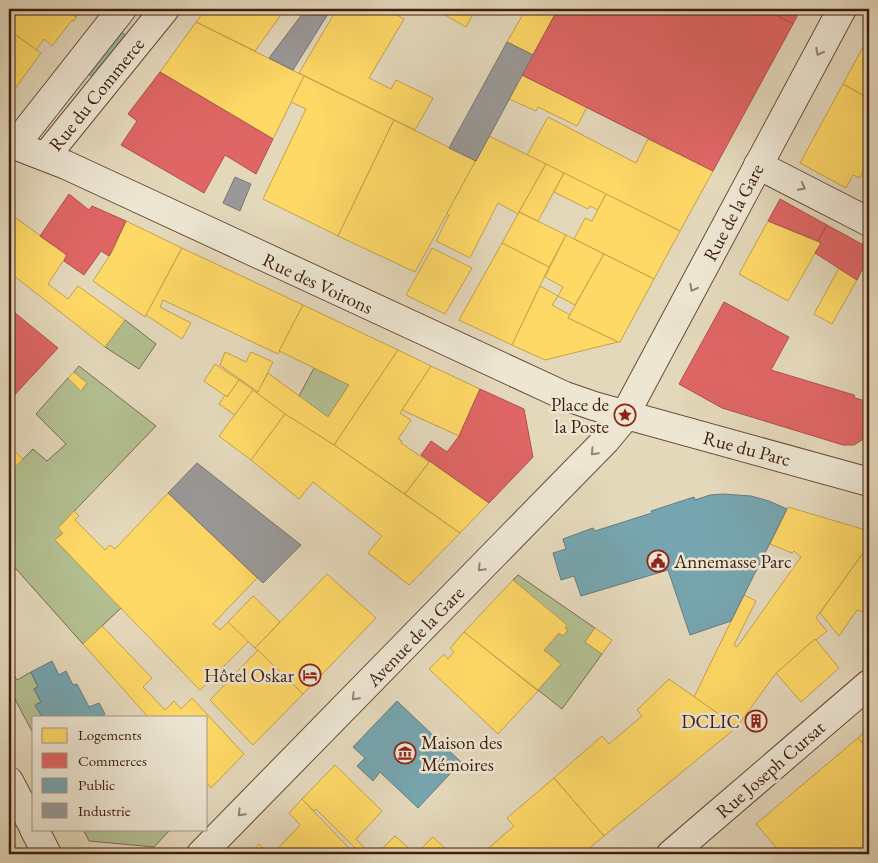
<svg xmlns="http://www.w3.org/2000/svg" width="878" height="863" font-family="'EB Garamond',serif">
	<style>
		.green { fill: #b3bf91; stroke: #796e4f }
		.water { fill: #97bbab; stroke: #747c6c }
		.homes { fill: #ffd966; stroke: #c5a14b }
		.shops { fill: #e06666; stroke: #b0504b }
		.public { fill: #76a5af; stroke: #667c7e }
		.industry { fill: #999; stroke: #7e746f }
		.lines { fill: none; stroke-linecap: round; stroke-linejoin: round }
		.minor-casing { stroke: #684c38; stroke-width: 30 }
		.minor { stroke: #ede6d3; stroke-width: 28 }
		.oneway { stroke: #968270 }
		.labels { text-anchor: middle; stroke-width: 5; stroke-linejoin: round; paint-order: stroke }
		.street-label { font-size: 19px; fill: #3f1d0d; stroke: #ede6d3 }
		.poi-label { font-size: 19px; fill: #3f1d0d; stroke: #ede6d3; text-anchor: end }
	</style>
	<rect width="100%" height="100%" fill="#e4d8bb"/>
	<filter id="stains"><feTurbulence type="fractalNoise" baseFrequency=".004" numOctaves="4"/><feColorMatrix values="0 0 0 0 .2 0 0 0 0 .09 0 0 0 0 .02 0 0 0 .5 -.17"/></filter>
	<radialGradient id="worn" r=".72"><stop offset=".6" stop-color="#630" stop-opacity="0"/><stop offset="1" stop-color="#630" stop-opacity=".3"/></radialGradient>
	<g class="green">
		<polygon points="125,320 156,344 139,369 105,347"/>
		<polygon points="79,366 156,426 58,528 63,533 55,540 121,608 83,644 9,561 9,470 11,471 33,449 47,461 66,444 36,414 68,378 82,390 87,383 74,372"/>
		<polygon points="314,368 349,385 328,417 299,396"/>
		<polygon points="518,575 595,628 585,642 602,654 562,709 538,690 561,664 544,650 559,633 563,636 568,630 565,628 566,625 513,580"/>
		<polygon points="10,669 17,680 31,672 38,687 34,689 41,702 35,705 42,717 34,717 34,735 9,688"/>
		<polygon points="83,829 171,829 154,847 89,841"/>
	</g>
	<polygon class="water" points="116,28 131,39 97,81 83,69"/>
	<g class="homes">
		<polygon points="9,9 65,9 76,17 74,21 72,20 52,46 44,39 36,50 9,30"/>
		<polygon points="65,9 83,9 76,17"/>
		<polygon points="206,9 285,9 255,51 196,22"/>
		<polygon points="337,9 386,9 404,19 369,78 391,89 396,80 433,98 415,130 299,73"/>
		<polygon points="435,9 476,9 466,27"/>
		<polygon points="526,9 546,9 555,14 533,55 507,42"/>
		<polygon points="196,22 304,76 273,139 160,72"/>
		<polygon points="9,30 41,53 9,97"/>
		<polygon points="869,36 869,99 843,84"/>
		<polygon points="522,75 587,107 577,126 538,107 536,111 509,99"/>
		<polygon points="304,76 394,120 338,236 263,199 306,109 291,102"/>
		<polygon points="843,84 869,99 869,166 867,164 860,178 853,175 846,188 800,163"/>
		<polygon points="548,117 636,163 648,139 713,171 680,231 527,155"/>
		<polygon points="394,120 476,161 415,272 338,236"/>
		<polygon points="489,136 546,164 518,214 498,203 470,258 436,241 449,215 447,213"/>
		<polygon points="546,164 564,173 538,221 519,212"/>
		<polygon points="564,173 606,194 598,210 590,206 588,209 554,192"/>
		<polygon points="606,194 680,231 654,279 574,239 585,218 592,221"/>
		<polygon points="519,212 566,235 549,267 502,243"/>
		<polygon points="16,218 67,255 48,284 68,299 78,286 125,320 105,347 9,272 9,229"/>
		<polygon points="126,221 182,248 145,317 93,281 112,252"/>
		<polygon points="768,221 821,243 788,301 739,274"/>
		<polygon points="566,235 604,254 575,305 558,296 563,287 545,277"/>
		<polygon points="502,243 549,267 512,345 459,320"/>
		<polygon points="182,248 303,305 278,354 163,300 160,307 191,323 182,339 146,315"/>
		<polygon points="432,248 472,268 445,314 406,295"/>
		<polygon points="604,254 654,279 620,342 618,342 568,318"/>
		<polygon points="839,268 857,280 832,324 814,314"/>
		<polygon points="540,286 558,296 552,305 570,315 568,318 618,342 545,360 512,345"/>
		<polygon points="303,305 398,350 334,445 285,414 257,393 268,373 328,417 349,385 279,351"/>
		<polygon points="398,350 431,366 400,413 411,420 398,439 402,441 401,443 429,462 405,494 334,445"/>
		<polygon points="225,352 246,362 251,352 273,362 258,392 220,365"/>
		<polygon points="215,364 239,380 227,397 204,381"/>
		<polygon points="431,366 480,389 459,436 402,410"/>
		<polygon points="74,372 87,383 81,391 68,378"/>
		<polygon points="239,380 253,390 235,415 219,404 225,395 227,397"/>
		<polygon points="253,390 285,414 251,460 219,436"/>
		<polygon points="285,414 334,445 460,533 409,585 368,553 382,536 313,482 299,499 251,460"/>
		<polygon points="9,446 23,459 11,472 9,470"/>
		<polygon points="430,461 489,503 460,533 405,494"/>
		<polygon points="168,493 257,578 213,624 220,630 228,622 249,641 200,690 55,540 63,533 58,528 74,511 79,516 75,520 105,550 110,545 115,549"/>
		<polygon points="788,507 869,531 869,545 816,618 827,631 776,673 737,727 694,697 744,595 756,601 734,645 737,647 801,557 794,551 792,553 770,544"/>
		<polygon points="869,545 869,613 857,610 839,636 820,613"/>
		<polygon points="327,574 376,618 303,694 255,648"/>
		<polygon points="513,580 567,625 565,628 568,630 563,636 559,633 544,650 561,664 538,690 464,632"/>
		<polygon points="253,596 280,622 255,648 228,622"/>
		<polygon points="102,626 152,678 143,687 165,710 174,701 181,709 192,698 244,754 211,788 206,782 206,717 148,717 83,644"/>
		<polygon points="595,628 612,640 602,654 585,642"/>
		<polygon points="464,632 538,691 498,734 429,669 444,654 448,659 454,652 450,648"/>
		<polygon points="815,639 839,668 801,702 776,673"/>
		<polygon points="258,650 303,694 253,745 210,700"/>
		<polygon points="669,679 737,727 604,836 554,778 602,736 609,744 642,716 637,710"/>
		<polygon points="759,710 767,719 753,732 745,722"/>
		<polygon points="869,728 869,751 858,738"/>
		<polygon points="858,738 869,751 869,845 859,854 782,854 756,824"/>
		<polygon points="335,765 382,811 356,839 370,854 355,854 354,853 357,850 316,809 314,811 302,799"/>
		<polygon points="554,778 604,836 582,854 482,854 514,826 507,818"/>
		<polygon points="302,799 348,847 342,854 273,854 300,825 289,813"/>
		<polygon points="395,836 415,854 377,854"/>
		<polygon points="433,837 451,854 416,854"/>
		<polygon points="259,844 269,854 249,854"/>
	</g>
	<g class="shops">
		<polygon points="558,9 765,9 793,24 713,171 522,75"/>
		<polygon points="765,9 801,9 793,24"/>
		<polygon points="160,72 273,139 256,174 225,155 204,193 121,145 137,121 128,114"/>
		<polygon points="69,194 89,210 92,206 126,221 109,256 101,251 84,275 64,261 67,255 40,236"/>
		<polygon points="780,199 827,225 818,241 768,221"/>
		<polygon points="827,225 869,248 869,256 857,280 815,253 821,243 818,241"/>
		<polygon points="724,302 789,337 771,370 854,395 855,398 869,402 869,426 862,440 854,445 843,445 722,408 679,384"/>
		<polygon points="9,308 58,348 9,401"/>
		<polygon points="480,389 524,409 533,457 489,503 421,455 431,441 447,452 459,436"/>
	</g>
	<g class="public">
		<polygon points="723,494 751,496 769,501 787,509 731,621 690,635 668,570 581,596 574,576 561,580 553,553 566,549 563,539 593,528 595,531 652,513 651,511 694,497 695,500 710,495"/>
		<polygon points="52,661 59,675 66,671 73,685 77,684 89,707 99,703 105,714 100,717 42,717 35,705 41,702 34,689 38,687 31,672"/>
		<polygon points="397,701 461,762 418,808 380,772 373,781 357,766 365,758 353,747"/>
	</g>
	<g class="industry">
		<polygon points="306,9 331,9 293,70 269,58"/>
		<polygon points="507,42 533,55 476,161 449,148"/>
		<polygon points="235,177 251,184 240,211 223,203"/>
		<polygon points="197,463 301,545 263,583 168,493"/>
	</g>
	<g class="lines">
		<g class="minor-casing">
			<g id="minor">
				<polyline points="9,143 66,165 565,396 594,406 869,482"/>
				<polyline points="15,145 122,9"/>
				<polyline points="46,156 165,9"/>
				<polyline points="758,165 869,222"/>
				<polyline points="9,781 34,828"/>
				<polyline points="34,829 47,854"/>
				<polyline points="201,854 606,440 621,422 842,9"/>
				<polyline points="671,854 869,684"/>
			</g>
		</g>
		<use href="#minor" class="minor"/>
	</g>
	<defs><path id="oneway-chevron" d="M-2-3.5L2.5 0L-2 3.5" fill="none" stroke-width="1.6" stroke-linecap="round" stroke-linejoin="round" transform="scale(1.25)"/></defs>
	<g class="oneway">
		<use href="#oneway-chevron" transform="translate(819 52) rotate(118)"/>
		<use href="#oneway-chevron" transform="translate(802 187) rotate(27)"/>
		<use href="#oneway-chevron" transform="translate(693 288) rotate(118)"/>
		<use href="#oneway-chevron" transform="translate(594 452) rotate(134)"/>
		<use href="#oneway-chevron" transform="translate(481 568) rotate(135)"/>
		<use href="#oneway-chevron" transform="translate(355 697) rotate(134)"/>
		<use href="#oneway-chevron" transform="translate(241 813) rotate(134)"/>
	</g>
	<defs>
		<g id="sight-ring" transform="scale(1.125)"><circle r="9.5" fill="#ede6d3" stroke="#8f2418" stroke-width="1.5"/><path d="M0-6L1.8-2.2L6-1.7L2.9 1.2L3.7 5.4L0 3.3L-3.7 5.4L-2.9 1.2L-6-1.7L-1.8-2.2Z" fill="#8f2418"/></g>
		<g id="civic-ring" transform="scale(1.125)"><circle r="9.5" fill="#ede6d3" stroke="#8f2418" stroke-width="1.5"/><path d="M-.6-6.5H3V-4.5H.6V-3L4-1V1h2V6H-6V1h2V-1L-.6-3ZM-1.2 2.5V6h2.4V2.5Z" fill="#8f2418"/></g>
		<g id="hotel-ring" transform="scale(1.125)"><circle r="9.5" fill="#ede6d3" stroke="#8f2418" stroke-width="1.5"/><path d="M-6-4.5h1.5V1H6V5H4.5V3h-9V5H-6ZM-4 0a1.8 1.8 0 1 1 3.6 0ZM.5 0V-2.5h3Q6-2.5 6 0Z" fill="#8f2418"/></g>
		<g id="building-ring" transform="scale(1.125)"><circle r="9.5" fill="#ede6d3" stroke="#8f2418" stroke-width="1.5"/><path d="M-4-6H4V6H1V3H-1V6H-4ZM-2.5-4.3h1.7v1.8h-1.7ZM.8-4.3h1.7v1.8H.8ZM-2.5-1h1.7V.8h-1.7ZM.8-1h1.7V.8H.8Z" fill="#8f2418"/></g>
		<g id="museum-ring" transform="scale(1.125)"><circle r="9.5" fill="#ede6d3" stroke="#8f2418" stroke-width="1.5"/><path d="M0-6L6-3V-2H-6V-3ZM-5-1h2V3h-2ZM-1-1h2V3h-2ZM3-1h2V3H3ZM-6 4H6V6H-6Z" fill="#8f2418"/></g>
	</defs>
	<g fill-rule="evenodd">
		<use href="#sight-ring" x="625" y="415"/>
		<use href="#civic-ring" x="658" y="561"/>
		<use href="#hotel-ring" x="310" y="675"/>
		<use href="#building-ring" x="756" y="721"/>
		<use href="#museum-ring" x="405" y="753"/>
	</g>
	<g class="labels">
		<g class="street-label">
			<text transform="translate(96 94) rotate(-51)" y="7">Rue du Commerce</text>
			<text transform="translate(733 212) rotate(-62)" y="7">Rue de la Gare</text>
			<text transform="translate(318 283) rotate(25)" y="7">Rue des Voirons</text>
			<text transform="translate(747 448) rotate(15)" y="7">Rue du Parc</text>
			<text transform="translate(415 636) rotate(-46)" y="7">Avenue de la Gare</text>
			<text transform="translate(770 769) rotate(-41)" y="7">Rue Joseph Cursat</text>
		</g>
		<g class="poi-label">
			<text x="609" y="411">Place de<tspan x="609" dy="22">la Poste</tspan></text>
			<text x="674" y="568" text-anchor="start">Annemasse Parc</text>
			<text x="294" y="682">Hôtel Oskar</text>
			<text x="740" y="728">DCLIC</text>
			<text x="421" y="749" text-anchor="start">Maison des<tspan x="421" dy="22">Mémoires</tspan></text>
		</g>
	</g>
	<rect width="878" height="863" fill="none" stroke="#e4d8bb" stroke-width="30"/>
	<rect x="10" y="10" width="858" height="843" fill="none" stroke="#3f1d0d" stroke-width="2.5"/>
	<rect x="15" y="15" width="848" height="833" fill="none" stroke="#3f1d0d"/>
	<rect x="32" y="716" width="175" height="115" fill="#ede6d3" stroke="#a79684"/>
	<rect x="42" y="728" width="25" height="15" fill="#ffd966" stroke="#a79684"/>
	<text x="78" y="740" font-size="15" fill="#3f1d0d">Logements</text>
	<rect x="42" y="753" width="25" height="15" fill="#e06666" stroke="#a79684"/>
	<text x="78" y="766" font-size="15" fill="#3f1d0d">Commerces</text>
	<rect x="42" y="778" width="25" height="15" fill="#76a5af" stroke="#a79684"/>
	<text x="78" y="790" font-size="15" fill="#3f1d0d">Public</text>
	<rect x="42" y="803" width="25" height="15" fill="#999999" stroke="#a79684"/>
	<text x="78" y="816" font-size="15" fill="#3f1d0d">Industrie</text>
	<rect width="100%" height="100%" filter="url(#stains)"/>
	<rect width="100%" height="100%" fill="url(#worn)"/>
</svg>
